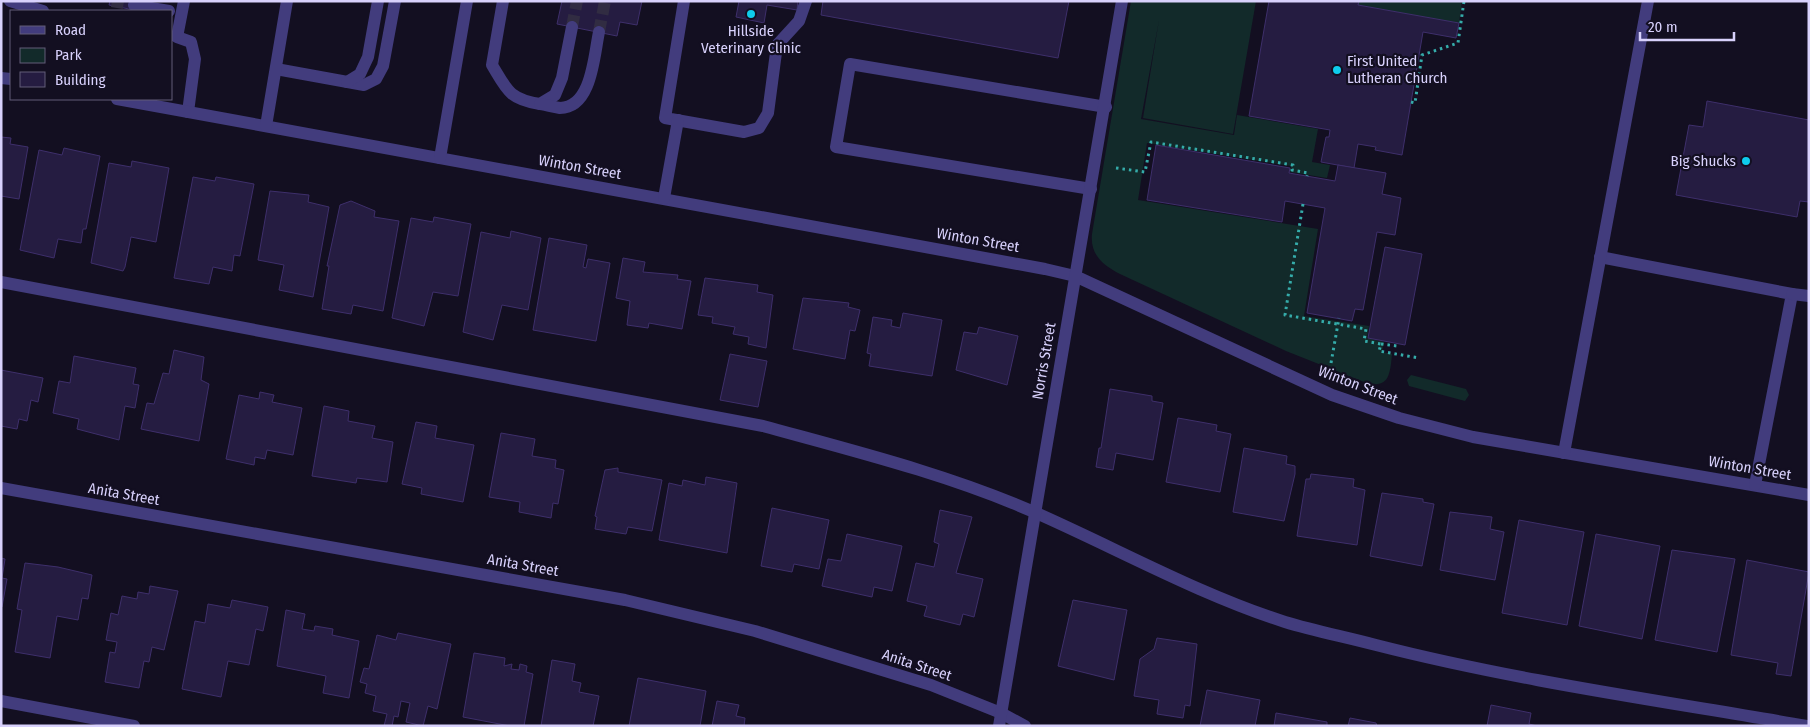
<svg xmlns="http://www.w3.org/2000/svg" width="1810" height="727" font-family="'Fira Sans Condensed',sans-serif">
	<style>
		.green { fill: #122a2a }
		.building { fill: #251c41; stroke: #3e2f6b }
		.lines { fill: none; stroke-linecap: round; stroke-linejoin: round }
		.minor-tunnel { stroke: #312c42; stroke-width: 12; stroke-dasharray: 12 6; stroke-linecap: butt }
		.path { stroke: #35acaa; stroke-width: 3; stroke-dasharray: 2.5 4; stroke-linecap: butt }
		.minor { stroke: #423c7d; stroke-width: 12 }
		.poi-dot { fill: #0eccec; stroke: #130f21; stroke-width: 2 }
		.labels { text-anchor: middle; stroke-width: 4.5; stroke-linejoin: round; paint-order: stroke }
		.poi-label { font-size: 15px; fill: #d8d1fc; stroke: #130f21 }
		.street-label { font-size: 15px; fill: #d8d1fc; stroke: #130f21 }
	</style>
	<rect width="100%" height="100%" fill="#130f21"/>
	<g class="green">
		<path d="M1131 1H1256L1233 134 1143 118 1159 20 1141 119 1234 135 1237 115 1318 129 1312 162 1330 165 1327 178 1290 172 1291 166 1147 143 1138 200 1318 229 1304 316 1369 326 1367 338 1384 342 1382 352 1392 354C1390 375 1389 390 1364 382L1286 351 1120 274C1103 265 1090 255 1092 234Z"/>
		<polygon points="1359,1 1462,1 1459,23 1358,5"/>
		<polygon points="1411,375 1466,389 1469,395 1465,401 1409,386 1407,380"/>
	</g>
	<g class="building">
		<polygon points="110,1 135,1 134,10 109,5"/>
		<polygon points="562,1 642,1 637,25 620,22 617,36 557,24"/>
		<polygon points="739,1 798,1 797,10 767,5 764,23 736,17"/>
		<polygon points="823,1 1069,1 1058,58 821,15"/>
		<polygon points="1269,1 1359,1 1358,5 1459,23 1456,38 1423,32 1402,155 1375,150 1376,147 1358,144 1354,168 1321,162 1326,137 1329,137 1330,130 1249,116"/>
		<polygon points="1707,101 1809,120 1809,202 1800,201 1797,217 1676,195 1689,125 1703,127"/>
		<polygon points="1,137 11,138 10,144 28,147 19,199 1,196"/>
		<polygon points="1156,145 1290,168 1289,173 1335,181 1338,165 1386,173 1382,194 1401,198 1395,235 1377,232 1363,310 1355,309 1352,321 1307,313 1325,208 1285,201 1282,222 1147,200"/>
		<polygon points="64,148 100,156 86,229 83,229 81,243 58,239 54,258 20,250 39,150 62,155"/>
		<polygon points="132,161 169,168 156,242 131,237 125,267 123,271 91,263 109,163 131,167"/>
		<polygon points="193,177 215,181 216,177 254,184 240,256 234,255 232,271 213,267 209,284 174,278"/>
		<polygon points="270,191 309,195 308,202 329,207 313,297 279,290 284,265 258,260"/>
		<polygon points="351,201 375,211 374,217 399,221 383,311 353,305 351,314 322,309 329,266 327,266 340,205"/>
		<polygon points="434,217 471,224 458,296 433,292 424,326 392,318 411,218 433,222"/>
		<polygon points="511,231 541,238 528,310 502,305 493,340 463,332 481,232 510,238"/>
		<polygon points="549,238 587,245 583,267 586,268 588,259 610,263 596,341 533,330"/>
		<polygon points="1385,247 1422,254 1405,345 1368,338"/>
		<polygon points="623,258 645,262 643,272 678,275 677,279 691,281 682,329 649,323 648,328 627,325 630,301 616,298"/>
		<polygon points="705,278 758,285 757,292 773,295 766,348 748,344 749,337 733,334 735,327 712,323 713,317 698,315"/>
		<polygon points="803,298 849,303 848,307 860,310 855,331 850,330 845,359 793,349"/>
		<polygon points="903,313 942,320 932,376 869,366 871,354 867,353 873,317 892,320 891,326 900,328"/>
		<polygon points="979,327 1018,336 1007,385 956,370 964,332 977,334"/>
		<polygon points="174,350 204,357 201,380 209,384 199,441 141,429 147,403 154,404 163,373 169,374"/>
		<polygon points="730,354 767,361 758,407 720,400"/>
		<polygon points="74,356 136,368 133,384 139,385 135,408 125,406 119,440 77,429 79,419 53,413 59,381 70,383"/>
		<polygon points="1,370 43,378 38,402 31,400 27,421 19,419 17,429 1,426"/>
		<polygon points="1110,389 1152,396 1152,401 1163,403 1153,460 1116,453 1113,470 1096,467 1099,448 1101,448"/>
		<polygon points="260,392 274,395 272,402 302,408 293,455 267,450 265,459 255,457 254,465 226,459 239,395 259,399"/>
		<polygon points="324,406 349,411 348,421 375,426 372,438 393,442 387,482 357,478 356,483 312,476"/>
		<polygon points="1178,418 1217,425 1216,431 1231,434 1220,492 1166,482"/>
		<polygon points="416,422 437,426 435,438 474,445 463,502 421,494 422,488 402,484"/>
		<polygon points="501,433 535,439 532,456 556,460 555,468 564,470 558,504 553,503 551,518 519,512 520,502 489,497"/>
		<polygon points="1244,448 1287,456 1286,464 1295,466 1295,474 1284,521 1233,512"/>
		<polygon points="618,468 618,472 662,480 652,531 628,527 626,534 595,529 597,517 595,516 605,470"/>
		<polygon points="1311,474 1354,479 1353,487 1365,490 1357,545 1297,536 1306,479 1310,479"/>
		<polygon points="706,477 737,483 727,553 659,540 669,483 682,486 683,480 705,485"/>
		<polygon points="1382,493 1423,499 1423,502 1434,504 1422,566 1370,556"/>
		<polygon points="772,508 829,520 819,569 794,564 792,572 761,566"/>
		<polygon points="940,510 972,517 956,573 983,579 974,617 963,614 960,625 924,616 927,606 907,601 916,563 934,567 939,544 934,542"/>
		<polygon points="1450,512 1492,517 1490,529 1504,532 1495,580 1440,570"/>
		<polygon points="1519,520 1584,532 1567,625 1502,613"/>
		<polygon points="847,534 902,546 892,591 874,587 872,597 822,586 828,559 841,561"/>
		<polygon points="1596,534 1660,546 1642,639 1579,626"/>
		<polygon points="1672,550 1735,559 1717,652 1655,640"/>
		<polygon points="1,558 5,559 2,578 7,579 2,607 1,607"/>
		<polygon points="1747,560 1809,572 1791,676 1776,674 1778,663 1731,655"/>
		<polygon points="25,563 58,567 92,575 88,599 82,598 78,620 57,616 50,658 15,652 22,610 17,609"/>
		<polygon points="150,586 178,591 164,650 152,647 149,662 144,661 139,688 105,682 110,652 115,653 117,642 106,640 111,613 118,615 122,596 137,599 138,592 149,594"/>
		<polygon points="232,600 268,607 263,631 256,629 249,665 228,661 221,697 182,689 195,621 205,623 208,604 230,608"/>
		<polygon points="1073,600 1127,610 1114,680 1058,666"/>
		<polygon points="286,610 305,614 302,629 314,631 315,626 333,629 332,635 359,641 349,698 323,693 326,676 277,666"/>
		<polygon points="398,633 451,644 437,709 428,706 423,726 406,722 410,703 401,701 398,717 394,716 392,726 384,726 387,714 373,711 376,696 365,693 367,684 360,682 364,668 369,669 377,635 396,640"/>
		<polygon points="1157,638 1197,644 1190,706 1185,705 1183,718 1157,714 1159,700 1134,696 1140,659 1154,649"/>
		<polygon points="474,653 505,658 504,666 512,664 511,669 519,670 520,664 527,666 526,672 533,674 524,726 510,726 463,717"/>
		<polygon points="552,660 575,664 572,681 581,683 579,692 599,696 593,726 541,726"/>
		<polygon points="638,678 706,691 700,726 629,726"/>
		<polygon points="1207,690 1260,700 1255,726 1200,726"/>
		<polygon points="717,701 739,705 736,716 745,718 744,726 712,726"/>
		<polygon points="1491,705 1531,713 1529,724 1537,726 1487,726"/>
		<polygon points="1276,713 1327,722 1327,726 1274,726"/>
		<polygon points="1350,718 1376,723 1377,726 1348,726"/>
	</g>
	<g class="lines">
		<g class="minor-tunnel">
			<polyline points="112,1 134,5"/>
			<polyline points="572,27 577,1"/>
			<polyline points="599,32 605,1"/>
		</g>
		<g class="path">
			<polyline points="1411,102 1415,103 1422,55 1458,43 1464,1"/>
			<polyline points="1116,168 1145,172 1151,142 1293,165 1292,170 1308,173 1307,176"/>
			<polyline points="1303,204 1285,315 1366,329 1364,341 1381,344 1379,351 1419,358"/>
			<polyline points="1381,344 1397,346"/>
			<polyline points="1331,363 1339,318"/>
		</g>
		<g class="minor">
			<polyline points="10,1 43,11"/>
			<polyline points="184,1 177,37 191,42 195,59 188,112"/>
			<path d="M503 1 492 65C507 90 509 99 540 104L555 95 562 78 572 27"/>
			<polyline points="684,1 665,118 744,132 759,128 768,113 777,45 799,21 806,1"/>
			<polyline points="134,5 169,11"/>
			<polyline points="276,69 364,85 376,79 383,66 395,1"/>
			<polyline points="1,78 11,79"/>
			<polyline points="347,82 360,74 368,57 378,1"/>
			<polyline points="117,99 1045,269 1075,276 1332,395 1399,418 1473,437 1809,495"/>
			<path d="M540 104C547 105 554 107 560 108 592 108 594 55 599 32"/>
			<polyline points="266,126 287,1"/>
			<polyline points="440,158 467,1"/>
			<polyline points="1091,189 836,147 850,64 1106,107"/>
			<polyline points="664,198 678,120"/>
			<polyline points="1600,257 1792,294 1755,485"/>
			<path d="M1 282 763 426C854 451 947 474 1034 512 1118 549 1198 594 1285 622 1315 631 1346 637 1376 645 1517 681 1663 701 1807 726"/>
			<polyline points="1792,294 1809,296"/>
			<polyline points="1564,453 1648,1"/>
			<polyline points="1,488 625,600 755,631 931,685 1001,713 1025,726"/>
			<polyline points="1,701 134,726"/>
			<polyline points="999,726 1122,1"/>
		</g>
	</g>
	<g class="poi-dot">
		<circle cx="751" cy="14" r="5"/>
		<circle cx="1337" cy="70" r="5"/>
		<circle cx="1746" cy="161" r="5"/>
	</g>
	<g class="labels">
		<g class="poi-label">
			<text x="751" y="36">Hillside<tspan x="751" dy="17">Veterinary Clinic</tspan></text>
			<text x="1347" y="66" text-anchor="start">First United<tspan x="1347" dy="17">Lutheran Church</tspan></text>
			<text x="1736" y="166" text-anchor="end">Big Shucks</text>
		</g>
		<g class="street-label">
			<text transform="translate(580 167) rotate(10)" y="5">Winton Street</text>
			<text transform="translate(978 240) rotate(10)" y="5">Winton Street</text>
			<text transform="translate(1044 361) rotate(-80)" y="5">Norris Street</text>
			<text transform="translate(1358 385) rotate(21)" y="5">Winton Street</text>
			<text transform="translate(1750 468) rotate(10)" y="5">Winton Street</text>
			<text transform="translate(124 494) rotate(10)" y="5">Anita Street</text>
			<text transform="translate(523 565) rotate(10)" y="5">Anita Street</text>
			<text transform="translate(917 665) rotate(18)" y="5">Anita Street</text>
		</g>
	</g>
	<rect width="1810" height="727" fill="none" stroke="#d8d1fc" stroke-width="5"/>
	<rect x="10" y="10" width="162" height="90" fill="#130f21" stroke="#625d79"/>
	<rect x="20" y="26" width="25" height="8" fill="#423c7d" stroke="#625d79"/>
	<text x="55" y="35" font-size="15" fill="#d8d1fc">Road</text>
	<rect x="20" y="48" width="25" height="15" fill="#122a2a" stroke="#625d79"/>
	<text x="55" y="60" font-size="15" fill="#d8d1fc">Park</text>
	<rect x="20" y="72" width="25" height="15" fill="#251c41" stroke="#625d79"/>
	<text x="55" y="85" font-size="15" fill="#d8d1fc">Building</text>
	<path d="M1640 32v8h94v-8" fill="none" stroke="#d8d1fc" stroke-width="2.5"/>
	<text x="1648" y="32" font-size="15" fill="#d8d1fc" stroke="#130f21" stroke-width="4" paint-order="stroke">20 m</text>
</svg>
